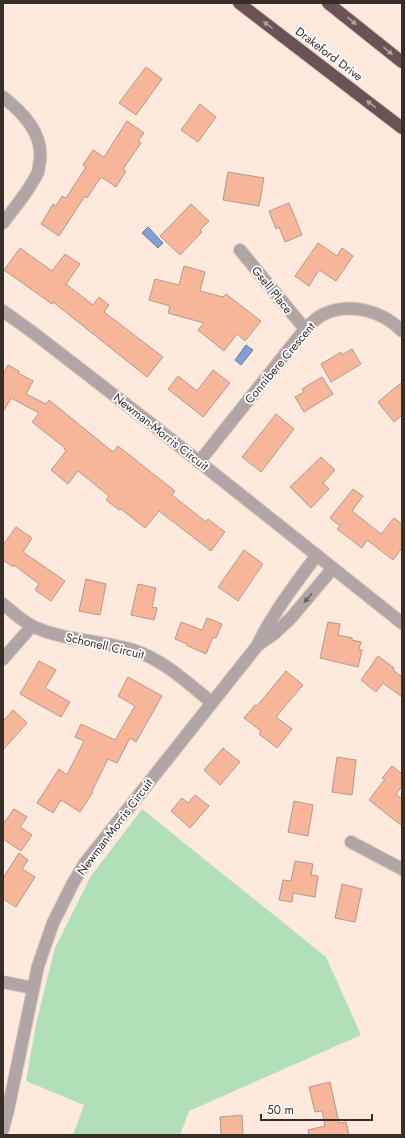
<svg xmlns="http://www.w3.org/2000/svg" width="405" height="1138" font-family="Jost,sans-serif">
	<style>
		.green { fill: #b0dfb8 }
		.water { fill: #83a0d6; stroke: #6c7ea2 }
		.building { fill: #f7b699; stroke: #b2998e }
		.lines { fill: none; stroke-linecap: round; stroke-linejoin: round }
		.minor-casing { stroke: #d9c8bc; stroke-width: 14 }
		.highway-casing { stroke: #d9c8bc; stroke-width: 14 }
		.minor { stroke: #b2a5a5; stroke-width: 12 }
		.highway { stroke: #6b5254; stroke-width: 12 }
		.oneway { fill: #aea0a1 }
		.oneway2 { fill: #685e5a }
		.labels { text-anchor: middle; stroke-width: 3.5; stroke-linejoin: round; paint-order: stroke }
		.street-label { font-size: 12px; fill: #372e28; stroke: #fff }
	</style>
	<rect width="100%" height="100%" fill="#fdeadd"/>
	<polygon class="green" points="142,809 326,957 361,1035 189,1111 180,1135 73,1135 84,1105 26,1081 36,1024 55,948 91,876"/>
	<g class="water">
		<polygon points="148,227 163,243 158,248 142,233"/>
		<polygon points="246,345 253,350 241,365 235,360"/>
	</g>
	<g class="building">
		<polygon points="146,67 162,79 136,115 119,103"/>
		<polygon points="200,104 216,117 198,142 181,130"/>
		<polygon points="127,121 144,133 138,141 141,143 123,169 126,171 116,187 101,177 87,198 85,196 59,236 41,224 53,204 56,206 62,196 66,198 86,167 83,165 93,150 104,157"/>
		<polygon points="228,172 264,178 259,206 223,200"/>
		<polygon points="289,203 302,235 285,242 279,227 276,229 269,211"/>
		<polygon points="191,204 209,221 200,230 202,232 180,255 160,236"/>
		<polygon points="318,243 337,256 342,248 353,256 336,281 319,270 309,286 295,276"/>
		<polygon points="20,248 52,271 65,254 80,264 66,284 93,305 99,297 109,305 104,312 163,357 147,377 53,302 52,304 4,270"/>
		<polygon points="184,266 205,272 200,291 223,297 226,294 261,321 245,341 237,334 224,351 198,330 204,323 168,313 170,306 149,300 155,279 179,285"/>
		<polygon points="352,349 361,364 331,382 321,364 341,352 342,355"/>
		<polygon points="8,365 19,371 18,373 33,381 26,394 46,404 49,400 113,452 118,446 175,491 172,495 206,522 208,519 225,532 211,551 159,511 145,528 121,509 119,510 106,500 109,496 78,471 68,484 51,470 66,451 64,449 65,448 32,422 39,413 11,398 3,412 3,374"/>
		<polygon points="213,370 230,383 203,417 168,389 178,376 197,391"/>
		<polygon points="322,377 333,394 304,412 295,397 304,392 302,389"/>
		<polygon points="402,382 402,415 394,422 378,402"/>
		<polygon points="276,414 294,429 261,472 242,457"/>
		<polygon points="321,457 335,470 323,483 329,489 311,508 290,487"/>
		<polygon points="353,489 363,496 352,511 381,534 394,518 402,524 402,548 393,560 367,540 362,548 337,529 340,526 330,518"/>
		<polygon points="16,527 32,538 23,552 65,581 51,601 35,590 39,584 14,565 13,567 3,560 3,545"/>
		<polygon points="244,550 263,564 238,601 218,587"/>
		<polygon points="86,579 106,584 100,615 79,611"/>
		<polygon points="138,584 156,588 152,607 157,608 154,620 131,615"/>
		<polygon points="207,618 222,624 216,638 213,637 206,654 186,645 187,644 175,639 181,622 202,630"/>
		<polygon points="328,622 340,624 338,635 352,638 352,640 361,642 359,649 362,650 358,667 320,658"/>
		<polygon points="378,656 394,668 393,670 402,677 402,697 383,683 376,692 361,680"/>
		<polygon points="39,661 56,670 45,688 70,702 61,717 20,694"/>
		<polygon points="286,671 303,685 276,717 292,729 277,748 259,734 261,731 244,718 255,705 257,706"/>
		<polygon points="128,677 162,696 136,742 130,738 117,763 108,759 92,791 93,792 80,812 61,800 53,813 37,803 59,769 67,775 84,741 75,737 81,724 115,740 135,706 118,696"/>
		<polygon points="13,710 27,723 3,750 3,721"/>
		<polygon points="223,748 240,762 220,785 204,770"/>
		<polygon points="337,757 356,760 352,795 332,792"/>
		<polygon points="392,766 402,774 402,786 396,794 402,799 402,826 369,800 385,779 382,778"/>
		<polygon points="195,795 209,806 190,828 171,811 182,798 188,803"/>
		<polygon points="294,801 313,805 308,836 288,832"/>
		<polygon points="14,809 27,817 20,827 32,835 21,851 3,839 3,824"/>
		<polygon points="19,853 28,860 22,869 35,877 16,907 3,899 3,878"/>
		<polygon points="295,861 313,864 311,875 318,876 315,897 293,893 292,902 279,900 283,880 291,881"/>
		<polygon points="342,884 362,889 355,922 335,918"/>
		<polygon points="330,1082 339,1123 346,1122 349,1135 309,1135 308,1130 325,1126 322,1111 315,1112 309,1087"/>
		<polygon points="242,1115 243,1135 221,1135 220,1117"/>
	</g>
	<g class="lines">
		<g class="minor-casing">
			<g id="minor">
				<path d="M3 97C23 113 43 133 40 160 39 164 39 169 38 172 29 191 15 207 3 223"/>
				<polyline points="240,250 305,329"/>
				<polyline points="3,311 35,334 154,426 402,623"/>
				<path d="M199 462 301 334C308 326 315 318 324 314 350 302 383 311 402 331"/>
				<path d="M3 604C12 612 21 620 32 626 64 641 100 640 133 650 164 660 188 683 212 703"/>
				<polyline points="258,645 275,633 291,618 333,568"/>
				<polyline points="3,659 32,626"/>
				<polyline points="351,842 402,869"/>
				<polyline points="3,982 33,988"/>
				<path d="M3 1129 8 1110 38 966 53 923 73 883 85 863 257 646C273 613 295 584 317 555"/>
			</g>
		</g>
		<g class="highway-casing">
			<g id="highway">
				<polyline points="239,3 402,128"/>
				<polyline points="328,3 402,62"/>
			</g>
		</g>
		<use href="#minor" class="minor"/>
		<use href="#highway" class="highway"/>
	</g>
	<defs><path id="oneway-solid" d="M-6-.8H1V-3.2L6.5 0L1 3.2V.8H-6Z"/></defs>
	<g class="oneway">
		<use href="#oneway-solid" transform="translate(352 21) rotate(39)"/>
		<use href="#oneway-solid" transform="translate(268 25) rotate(-143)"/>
		<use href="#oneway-solid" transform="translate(388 51) rotate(39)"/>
		<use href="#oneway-solid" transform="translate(371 104) rotate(-143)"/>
	</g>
	<use class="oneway2" href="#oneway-solid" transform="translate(308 598) rotate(131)"/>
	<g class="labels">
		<g class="street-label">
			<text transform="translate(329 54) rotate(37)" y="4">Drakeford Drive</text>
			<text transform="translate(272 290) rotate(51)" y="4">Gsell Place</text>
			<text transform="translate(280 363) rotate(-50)" y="4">Connibere Crescent</text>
			<text transform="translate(161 432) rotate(38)" y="4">Newman-Morris Circuit</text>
			<text transform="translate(105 646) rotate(13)" y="4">Schonell Circuit</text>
			<text transform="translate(115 827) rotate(-53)" y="4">Newman-Morris Circuit</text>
		</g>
	</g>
	<rect width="405" height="1138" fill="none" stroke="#372e28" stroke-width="8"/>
	<path d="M261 1114v6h111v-6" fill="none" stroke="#372e28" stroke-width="2"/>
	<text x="267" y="1114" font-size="12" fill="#372e28" stroke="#ffffff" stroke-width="3" paint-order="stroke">50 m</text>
</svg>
